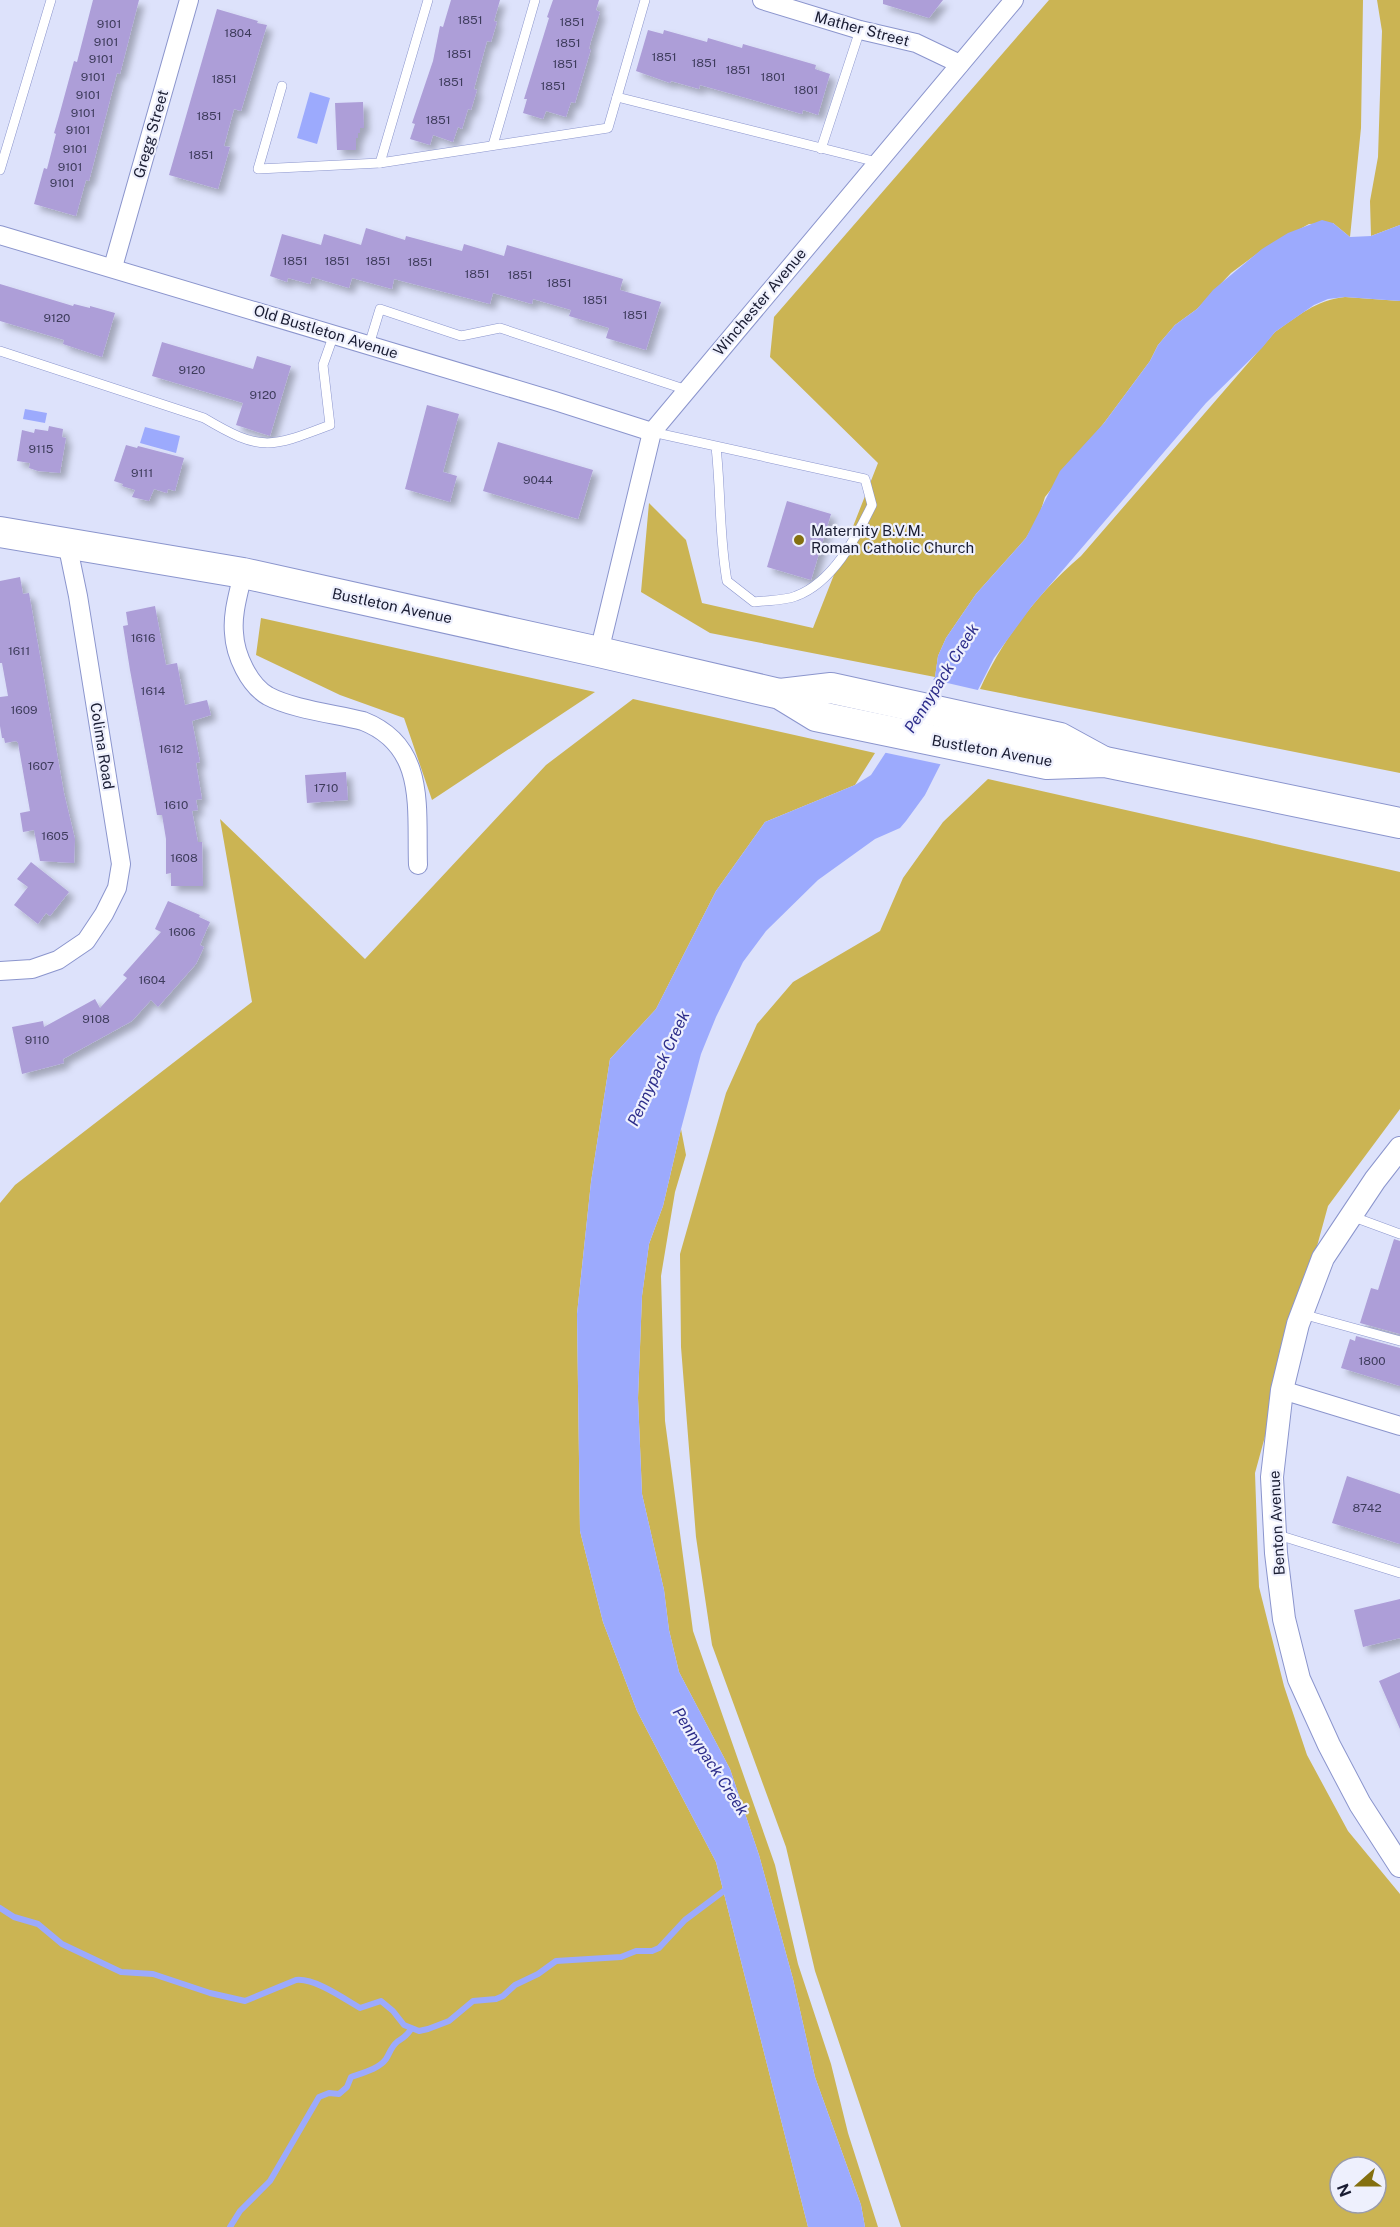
<svg xmlns="http://www.w3.org/2000/svg" width="1400" height="2227" font-family="'Public Sans',sans-serif">
	<style>
		.forest { fill: #cbb453; fill-rule: evenodd }
		.water { fill: #9caafd }
		.pier { fill: #dde2fb }
		.lines { fill: none; stroke-linecap: round; stroke-linejoin: round }
		.stream { stroke: #9caafd; stroke-width: 6 }
		.building { fill: #ad9ed8; filter: url(#shadow) }
		.service-casing { stroke: #8b95cd; stroke-width: 10 }
		.minor-casing { stroke: #8b95cd; stroke-width: 20 }
		.tertiary-casing { stroke: #8b95cd; stroke-width: 24 }
		.primary-casing { stroke: #8b95cd; stroke-width: 32 }
		.service { stroke: #fff; stroke-width: 9 }
		.minor { stroke: #fff; stroke-width: 18 }
		.tertiary { stroke: #fff; stroke-width: 22 }
		.primary { stroke: #fff; stroke-width: 30 }
		.poi-dot { fill: #847010; stroke: #eef0fd; stroke-width: 2 }
		.labels { text-anchor: middle; stroke-width: 4.5; stroke-linejoin: round; paint-order: stroke }
		.number-label { font-size: 12px; fill: #3e3c5c }
		.street-label { font-size: 15px; fill: #191c32; stroke: #eef0fd }
		.poi-label { font-size: 15px; fill: #191c32; stroke: #eef0fd; text-anchor: start }
		.water-label { font-size: 16px; font-style: italic; fill: #2e2e8b; stroke: #eef0fd }
	</style>
	<defs>
		<filter id="shadow"><feDropShadow dx="5.5" dy="5.5" stdDeviation="3" flood-color="#0004"/></filter>
	</defs>
	<rect width="100%" height="100%" fill="#dde2fb"/>
	<g class="forest">
		<polygon points="1049,0 1363,0 1361,128 1350,237 1333,223 1309,224 1262,250 1231,273 1197,309 1175,325 1158,345 1150,361 1104,423 1045,497 1039,516 1026,538 976,594 946,638 938,656 935,677 710,633 641,592 649,503 686,540 702,603 813,628 878,463 770,357 774,317"/>
		<polygon points="1377,0 1400,0 1400,225 1371,236 1370,201 1378,157 1382,31"/>
		<path d="M1345 297 1400 301V773L980 689C1003 638 1038 593 1081 556L1275 332C1298 316 1316 300 1345 297Z"/>
		<polygon points="261,618 595,692 432,800 404,718 340,695 256,655"/>
		<polygon points="633,699 875,753 855,785 765,822 716,891 656,1009 610,1059 591,1182 577,1314 580,1531 603,1622 637,1711 716,1862 808,2227 0,2227 0,1203 15,1185 252,1002 220,819 365,959 546,765"/>
		<path d="M988 779 1400 872V1109L1328 1206 1255 1473 1259 1587 1284 1686 1307 1755 1348 1831 1400 1894V2227H901L815 1971 786 1847 712 1645 696 1537 681 1347 680 1254 726 1093 757 1024 793 982 880 931 903 878 943 822ZM1340 2167H1376V2203H1340Z"/>
		<polygon points="681,1129 686,1155 675,1192 661,1276 665,1421 693,1631 775,1865 798,1964 831,2064 848,2133 878,2227 865,2227 861,2205 815,2077 793,1979 759,1855 730,1769 679,1672 669,1630 664,1590 642,1494 638,1398 642,1296 649,1244 663,1206"/>
	</g>
	<g class="water">
		<polygon points="310,92 330,98 317,144 297,138"/>
		<polygon points="1322,220 1333,223 1350,237 1371,236 1400,225 1400,301 1345,297 1328,299 1314,305 1275,332 1262,348 1206,403 1032,606 994,658 925,795 906,821 900,828 875,839 818,880 766,931 743,962 716,1017 701,1054 681,1129 663,1206 649,1244 642,1296 638,1398 642,1494 664,1590 669,1630 679,1672 730,1769 759,1855 793,1979 815,2077 861,2205 865,2227 808,2227 716,1862 637,1711 603,1622 580,1531 577,1314 591,1182 610,1059 656,1009 716,891 765,822 855,785 871,775 935,677 938,656 946,638 976,594 1026,538 1060,471 1104,423 1150,361 1158,345 1175,325 1197,309 1213,290 1262,249 1288,233"/>
		<polygon points="25,409 47,413 45,423 23,419"/>
		<polygon points="145,427 180,436 176,453 140,443"/>
	</g>
	<polygon class="pier" points="930,679 982,691 944,765 882,752"/>
	<g class="lines">
		<g class="stream">
			<path d="M0 1908 14 1917 38 1924 62 1944 121 1972 153 1974 210 1993 245 2001 296 1980C315 1978 343 1998 360 2008L381 2001 393 2011 404 2025 419 2031 428 2029 449 2021 473 2001 496 1999 503 1996 515 1985 538 1974 556 1961 621 1957 636 1951H652L659 1948 685 1920 729 1887"/>
			<path d="M230 2227 240 2211 270 2181 319 2097 329 2093 339 2094 347 2087 351 2077C362 2073 379 2069 386 2059 390 2053 391 2047 397 2042 403 2038 407 2036 411 2029"/>
		</g>
	</g>
	<g class="building">
		<polygon points="93,0 139,0 120,74 117,73 89,181 86,180 76,216 34,204 44,168 47,169 56,134 54,133 59,116 74,61 77,62"/>
		<polygon points="451,0 500,0 494,21 497,22 491,42 487,41 474,89 477,90 471,110 468,109 462,129 458,127 453,142 433,135 430,145 410,139 415,124 412,123 433,61 440,26 443,27"/>
		<polygon points="553,0 599,0 596,10 600,12 591,41 589,49 591,49 575,103 571,102 566,117 546,111 543,119 523,113 527,99 524,99 549,18 547,17"/>
		<polygon points="883,0 943,0 929,18 883,4"/>
		<polygon points="217,9 258,21 257,23 267,25 241,111 234,109 224,146 230,147 218,189 169,175"/>
		<polygon points="648,30 663,34 664,30 707,42 708,38 742,48 743,44 816,65 815,69 830,74 818,115 803,110 802,114 700,85 699,89 671,81 670,83 636,71"/>
		<polygon points="363,102 364,128 360,128 360,133 358,133 358,138 356,138 356,150 337,150 335,103"/>
		<polygon points="366,228 405,240 406,236 462,251 464,244 504,256 507,245 623,279 620,290 661,302 646,350 606,338 609,328 569,316 571,310 533,299 532,304 493,293 490,304 394,279 392,289 352,278 349,288 312,277 310,284 288,278 287,282 270,276 282,234 321,245 324,234 361,245"/>
		<polygon points="0,284 73,306 74,304 90,308 90,306 115,313 102,357 63,344 64,340 0,321"/>
		<polygon points="162,342 253,369 257,356 291,366 270,436 236,425 243,403 152,376"/>
		<polygon points="427,405 459,414 443,472 457,476 450,502 405,489"/>
		<polygon points="49,426 63,429 62,437 66,438 60,473 38,471 29,468 30,463 17,461 22,430 34,433 35,429 48,431"/>
		<polygon points="498,442 593,470 578,519 483,491"/>
		<polygon points="126,445 137,448 138,446 184,458 175,491 168,489 167,493 154,489 149,501 132,497 135,490 122,486 123,484 114,481"/>
		<polygon points="787,501 831,514 811,580 767,567"/>
		<polygon points="20,577 23,594 29,593 64,793 75,839 74,863 40,861 34,830 23,832 20,813 30,811 18,743 16,741 5,743 4,738 2,738 0,726 0,697 8,696 2,663 0,663 0,581"/>
		<polygon points="155,606 166,665 177,663 185,705 207,700 211,715 192,721 200,762 196,763 202,799 196,800 198,810 192,811 198,842 202,842 203,886 171,886 171,873 166,874 166,839 162,815 157,815 130,670 123,626 128,625 126,612"/>
		<polygon points="346,772 348,800 307,803 305,775"/>
		<polygon points="31,862 69,892 50,916 46,913 38,924 14,905 28,887 17,879"/>
		<polygon points="168,901 200,915 199,917 210,922 200,945 204,947 196,964 158,1007 151,1000 132,1021 63,1059 64,1063 22,1074 12,1027 43,1021 44,1027 95,999 100,1008 127,978 123,975 161,932 155,929"/>
		<polygon points="1394,1239 1400,1241 1400,1334 1360,1323 1371,1288 1378,1290"/>
		<polygon points="1356,1336 1400,1348 1400,1386 1341,1368 1350,1339 1355,1341"/>
		<polygon points="1347,1476 1400,1494 1400,1544 1332,1523"/>
		<polygon points="1400,1599 1400,1638 1363,1647 1354,1610"/>
		<polygon points="1400,1672 1400,1729 1379,1681"/>
	</g>
	<g class="lines">
		<g class="service-casing">
			<g id="service">
				<polyline points="282,86 258,169 380,163 428,0"/>
				<polyline points="617,97 877,162"/>
				<polyline points="493,145 535,0"/>
				<polyline points="821,149 860,30"/>
				<polyline points="380,163 608,128 645,0"/>
				<polyline points="0,170 51,0"/>
				<polyline points="369,345 380,309 461,336 500,328 687,390"/>
				<path d="M0 351 204 418C261 452 270 448 330 425L323 365 334 334"/>
				<path d="M652 432 865 479 872 505C856 538 832 583 796 596 784 601 767 600 754 602L727 581C719 536 721 491 716 447"/>
				<polyline points="1351,1216 1400,1234"/>
				<polyline points="1302,1314 1400,1341"/>
				<polyline points="1275,1534 1400,1573"/>
			</g>
		</g>
		<g class="minor-casing">
			<g id="minor">
				<polyline points="762,0 860,30 916,43 960,64"/>
				<polyline points="0,235 555,401 652,432"/>
				<polyline points="113,267 189,0"/>
				<path d="M243 573C239 592 232 613 234 633 235 655 249 685 268 696 292 709 335 714 363 721 427 746 416 808 418 865"/>
				<polyline points="599,652 652,432 1014,0"/>
				<polyline points="0,971 32,969 58,960 86,941 104,914 117,888 121,864 78,596 67,543"/>
				<polyline points="1282,1390 1400,1426"/>
			</g>
		</g>
		<g class="tertiary-casing">
			<polyline id="tertiary" points="1400,1148 1375,1180 1323,1258 1298,1324 1282,1390 1272,1477 1276,1553 1284,1619 1299,1679 1329,1745 1360,1804 1400,1866"/>
		</g>
		<g class="primary-casing">
			<g id="primary">
				<polyline points="0,532 243,573 599,652 780,694 816,716 1047,764 1105,762 1400,823"/>
				<polyline points="780,694 831,688 1060,738 1104,762"/>
			</g>
		</g>
		<use href="#service" class="service"/>
		<use href="#minor" class="minor"/>
		<use href="#tertiary" class="tertiary"/>
		<use href="#primary" class="primary"/>
	</g>
	<circle class="poi-dot" cx="799" cy="540" r="6"/>
	<g class="labels">
		<g class="number-label">
			<text x="470" y="24">1851</text>
			<text x="572" y="26">1851</text>
			<text x="109" y="28">9101</text>
			<text x="238" y="37">1804</text>
			<text x="106" y="46">9101</text>
			<text x="568" y="47">1851</text>
			<text x="459" y="58">1851</text>
			<text x="664" y="61">1851</text>
			<text x="101" y="63">9101</text>
			<text x="704" y="67">1851</text>
			<text x="565" y="68">1851</text>
			<text x="738" y="74">1851</text>
			<text x="93" y="81">9101</text>
			<text x="773" y="81">1801</text>
			<text x="224" y="83">1851</text>
			<text x="451" y="86">1851</text>
			<text x="553" y="90">1851</text>
			<text x="806" y="94">1801</text>
			<text x="88" y="99">9101</text>
			<text x="83" y="117">9101</text>
			<text x="209" y="120">1851</text>
			<text x="438" y="124">1851</text>
			<text x="78" y="134">9101</text>
			<text x="75" y="153">9101</text>
			<text x="201" y="159">1851</text>
			<text x="70" y="171">9101</text>
			<text x="62" y="187">9101</text>
			<text x="295" y="265">1851</text>
			<text x="337" y="265">1851</text>
			<text x="378" y="265">1851</text>
			<text x="420" y="266">1851</text>
			<text x="477" y="278">1851</text>
			<text x="520" y="279">1851</text>
			<text x="559" y="287">1851</text>
			<text x="595" y="304">1851</text>
			<text x="635" y="319">1851</text>
			<text x="57" y="322">9120</text>
			<text x="192" y="374">9120</text>
			<text x="263" y="399">9120</text>
			<text x="41" y="453">9115</text>
			<text x="142" y="477">9111</text>
			<text x="538" y="484">9044</text>
			<text x="143" y="642">1616</text>
			<text x="19" y="655">1611</text>
			<text x="153" y="695">1614</text>
			<text x="24" y="714">1609</text>
			<text x="171" y="753">1612</text>
			<text x="41" y="770">1607</text>
			<text x="326" y="792">1710</text>
			<text x="176" y="809">1610</text>
			<text x="55" y="840">1605</text>
			<text x="184" y="862">1608</text>
			<text x="182" y="936">1606</text>
			<text x="152" y="984">1604</text>
			<text x="96" y="1023">9108</text>
			<text x="37" y="1044">9110</text>
			<text x="1372" y="1365">1800</text>
			<text x="1367" y="1512">8742</text>
		</g>
		<g class="street-label">
			<text transform="translate(862 29) rotate(15)" y="5">Mather Street</text>
			<text transform="translate(151 134) rotate(-74)" y="5">Gregg Street</text>
			<text transform="translate(760 302) rotate(-50)" y="5">Winchester Avenue</text>
			<text transform="translate(326 332) rotate(17)" y="5">Old Bustleton Avenue</text>
			<text transform="translate(392 606) rotate(12)" y="5">Bustleton Avenue</text>
			<text transform="translate(102 746) rotate(81)" y="5">Colima Road</text>
			<text transform="translate(992 751) rotate(10)" y="5">Bustleton Avenue</text>
			<text transform="translate(1277 1523) rotate(-93)" y="5">Benton Avenue</text>
		</g>
		<g class="poi-label">
			<text x="811" y="536">Maternity B.V.M.<tspan x="811" dy="17">Roman Catholic Church</tspan></text>
		</g>
		<g class="water-label">
			<text transform="translate(941 678) rotate(-58)" y="6">Pennypack Creek</text>
			<text transform="translate(658 1068) rotate(-65)" y="6">Pennypack Creek</text>
			<text transform="translate(711 1761) rotate(57)" y="6">Pennypack Creek</text>
		</g>
	</g>
	<g transform="translate(1358 2185) rotate(249)"><circle r="28" fill="#eef0fd" stroke="#999bac" stroke-width="1.5"/>
	<path d="M0-4.5L10 22L0 15L-10 22Z" fill="#847010"/>
	<text y="-9" font-size="16" font-weight="bold" text-anchor="middle" fill="#191c32">N</text>
	</g>
</svg>
